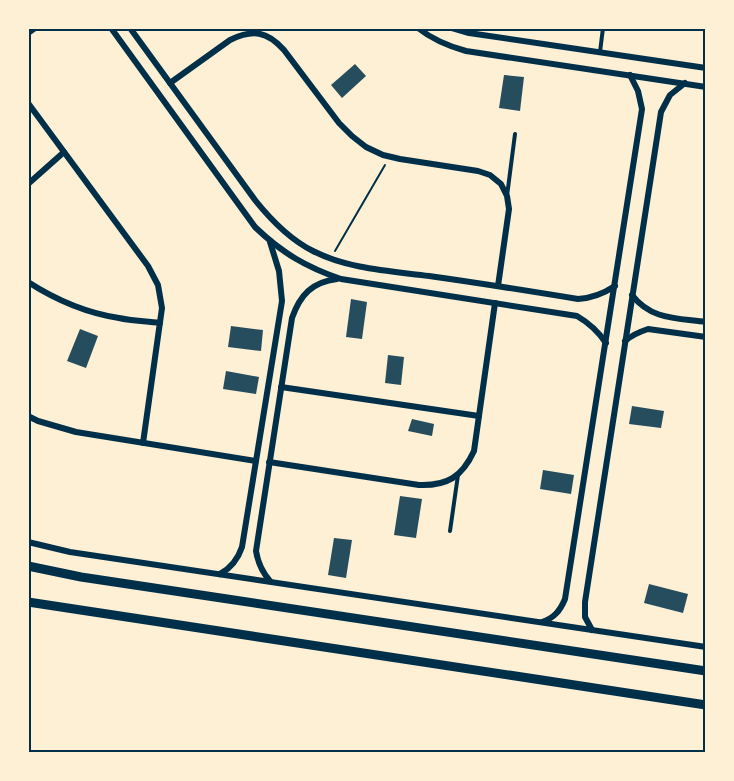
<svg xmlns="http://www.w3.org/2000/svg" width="734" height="781" font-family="Figtree,sans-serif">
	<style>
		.building { fill: #264d5e }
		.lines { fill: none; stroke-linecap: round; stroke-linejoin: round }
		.path { stroke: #003049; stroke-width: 2 }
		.service { stroke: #003049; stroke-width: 4 }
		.minor { stroke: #003049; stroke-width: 6 }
		.tertiary { stroke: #003049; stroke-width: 9 }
		.neatline { fill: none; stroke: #003049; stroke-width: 2 }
	</style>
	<rect width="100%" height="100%" fill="#fdf0d5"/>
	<g class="building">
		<polygon points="355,64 366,76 342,98 331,85"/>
		<polygon points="504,75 524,77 520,111 499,108"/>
		<polygon points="351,299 367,302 362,339 346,337"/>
		<polygon points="231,326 263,330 261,351 228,347"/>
		<polygon points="80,329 98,336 86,368 67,361"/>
		<polygon points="388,355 404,357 401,385 385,383"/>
		<polygon points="226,371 259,377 256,394 223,389"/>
		<polygon points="632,406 664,411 661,428 629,424"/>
		<polygon points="412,419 434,424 432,436 408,431"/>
		<polygon points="543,470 574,475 571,494 540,489"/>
		<polygon points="400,496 422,499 416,538 394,535"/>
		<polygon points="334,538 352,540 346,578 328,575"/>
		<polygon points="649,584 688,594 683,613 644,603"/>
	</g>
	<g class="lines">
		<polyline class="path" points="335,251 385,165"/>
		<g class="service">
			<polyline points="600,52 603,28"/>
			<polyline points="507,196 515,134"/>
			<polyline points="450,531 458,475"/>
		</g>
		<g class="minor">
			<path d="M111 28 255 227C282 253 306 267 341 279L577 316C589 323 598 331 606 343"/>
			<path d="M130 28 255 200C271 220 289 239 313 251 348 269 390 271 429 276 479 283 529 291 578 299 593 298 603 294 615 286"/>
			<path d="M418 28C433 40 448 46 466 51L706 87"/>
			<polyline points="452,28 469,33 706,68"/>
			<polyline points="28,33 35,28"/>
			<path d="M170 83 230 40C253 29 267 31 284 50L339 123 352 136 366 147 383 155 400 159 478 171 490 175 501 184 507 196 509 209 498 286"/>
			<polyline points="28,103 148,266 158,285 162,308 143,443"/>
			<polyline points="28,184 64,152"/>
			<path d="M28 282C56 300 86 313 119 318 132 321 146 321 160 323"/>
			<path d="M632 295C651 320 677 318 706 322"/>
			<path d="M625 341C632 335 639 332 648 329L706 337"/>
			<polyline points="281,387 479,416"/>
			<polyline points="28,416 38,421 76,432 256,461"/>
			<path d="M269 462 419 485C447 486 462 477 474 451L495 303"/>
			<polyline points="28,542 70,552 706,647"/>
			<path d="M220 574C231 568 238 559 242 547L282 301 279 271 270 242"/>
			<path d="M270 581C262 572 258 563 256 551L292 318C300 295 312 282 337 279"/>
			<path d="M542 622C554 618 560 611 565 599L642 109 638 91 630 75"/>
			<polyline points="592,630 585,617 585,602 661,112 670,95 685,83"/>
		</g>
		<g class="tertiary">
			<polyline points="28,566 81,577 706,671"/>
			<polyline points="28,602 706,705"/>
		</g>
	</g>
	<rect width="734" height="781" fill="none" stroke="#fdf0d5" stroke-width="60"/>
	<rect x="30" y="30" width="674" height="721" class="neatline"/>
</svg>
